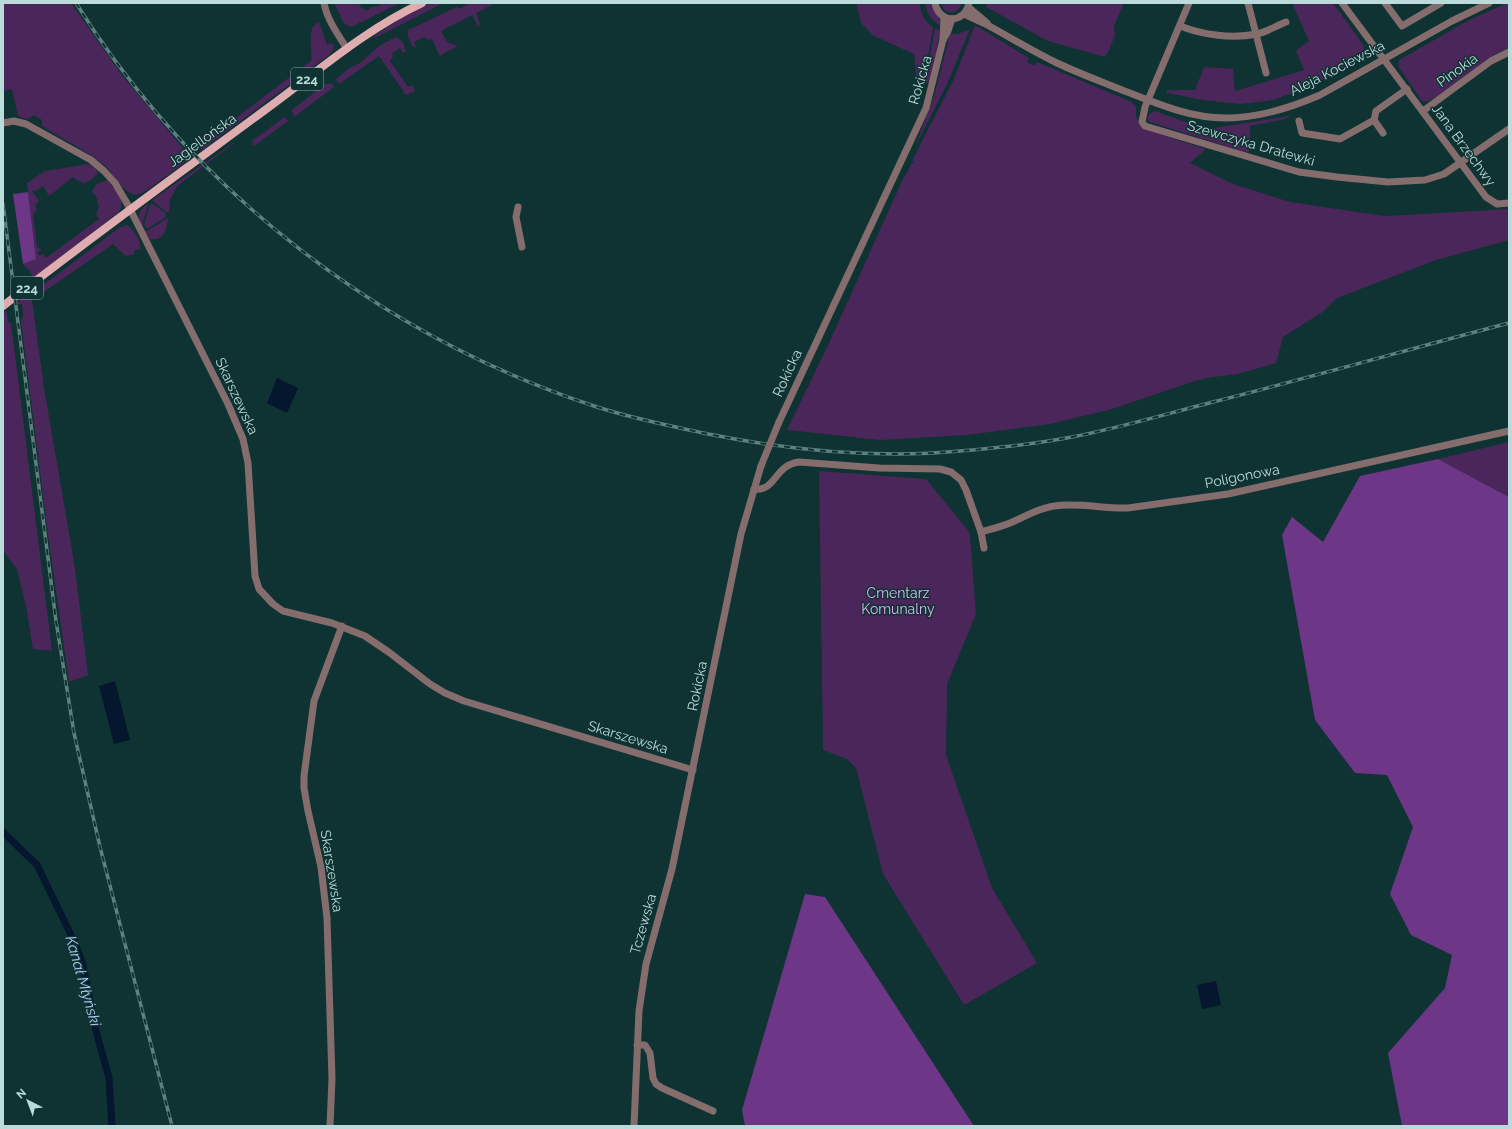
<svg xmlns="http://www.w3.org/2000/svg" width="1512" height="1129" font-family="Raleway,sans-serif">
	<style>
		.green { fill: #4a265a }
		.forest { fill: #6e3686 }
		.water { fill: #04172e }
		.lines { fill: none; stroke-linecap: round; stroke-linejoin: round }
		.canal { stroke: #04172e; stroke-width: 7 }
		.minor { stroke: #856d6e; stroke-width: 7 }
		.major { stroke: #dfadb0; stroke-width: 8 }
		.rail-casing { stroke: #5e8180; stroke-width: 3.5 }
		.rail { stroke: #0e3332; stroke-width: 2; stroke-dasharray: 6; stroke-linecap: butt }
		.minor-bridge { stroke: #856d6e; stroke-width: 7 }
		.labels { text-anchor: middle; stroke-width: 3; stroke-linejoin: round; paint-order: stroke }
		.shield { fill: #0e3332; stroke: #87a9a8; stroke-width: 1 }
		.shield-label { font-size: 13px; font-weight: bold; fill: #bbdbda }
		.street-label { font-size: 14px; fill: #bbdbda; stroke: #0e3332 }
		.park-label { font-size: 14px; fill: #e1b6f6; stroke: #0e3332 }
		.water-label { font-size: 15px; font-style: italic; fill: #adcdf5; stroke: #0e3332 }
	</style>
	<rect width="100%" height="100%" fill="#0e3332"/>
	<g class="green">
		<path d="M3 3H71L121 74 191 158 147 190C142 193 136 197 130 193 120 188 113 172 103 164 84 149 62 139 42 126V120L34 115 27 119 18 116 12 89 3 91Z"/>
		<polygon points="334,3 353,3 357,5 358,3 361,3 360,7 368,11 370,7 376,7 383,3 400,3 351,27 344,24"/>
		<polygon points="430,3 443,3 375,38 374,36 403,17"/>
		<polygon points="468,3 495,3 476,13 480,24 478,26 472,15 441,31 447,42 458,46 442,54 440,57 432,39 428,40 425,37 414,42 416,47 413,47 408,37 408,30 457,7 459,9 468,4"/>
		<path d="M856 3H920C920 13 925 22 933 27L923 85 917 82 914 54 874 36 861 23Z"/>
		<path d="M925 3H932L940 18 941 26C931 21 927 13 925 3Z"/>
		<polygon points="941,3 962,3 958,10 951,13 944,10"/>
		<polygon points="987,3 1124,3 1114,26 1115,36 1108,52 1105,57 1048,41 986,7"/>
		<polygon points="1292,3 1333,3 1364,46 1364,56 1312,86 1273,100 1241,104 1203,100 1167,93 1167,90 1195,90 1204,67 1233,69 1235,91 1304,70 1296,51 1309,41"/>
		<polygon points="1507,3 1509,3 1509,47 1492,56 1438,96 1428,101 1422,101 1398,66 1399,60 1469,20"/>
		<path d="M319 22 327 45 330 43 333 44 334 48 329 55 202 150 200 148 205 144 198 140 216 128 220 130 311 61C313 50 305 27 319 22Z"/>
		<polygon points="975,25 1029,58 1027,62 1035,66 1037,62 1132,102 1136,107 1136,116 1140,126 1171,138 1206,149 1190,163 1233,184 1290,202 1384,216 1509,209 1509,240 1436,260 1337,298 1321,313 1283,337 1276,363 1238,374 1206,378 1192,382 1112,409 1050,424 967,435 881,440 787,430 829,343 902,181 911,165 914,162 912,161 954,79"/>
		<polygon points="935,28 940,31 932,79 930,82 925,84"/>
		<polygon points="970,29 947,84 915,147 934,96 950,34 958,34"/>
		<polygon points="396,37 403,42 406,52 403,53 400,48 392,53 393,57 390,61 408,87 413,85 415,91 406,95 379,56 339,84 336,79 337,78 348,69 360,63 379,46"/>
		<polygon points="331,83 334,87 294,117 292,112 292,110 324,85"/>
		<polygon points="1155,111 1194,125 1214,128 1289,116 1286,119 1250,126 1250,146 1248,153 1150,122 1148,120 1148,116 1151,113"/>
		<polygon points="285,117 288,121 254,146 252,142 253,140"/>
		<polygon points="233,143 233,144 177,186 170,200 169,212 166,212 152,200"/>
		<path d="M89 164 96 169 98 173 91 180 84 183 78 181 73 177 49 196 43 186 36 191 34 190 32 191 39 201 35 205 37 210 33 214 37 247 41 250 37 252 40 256 43 254 46 258 99 219 96 214 99 208 97 200 98 199 92 192 96 184 108 180C115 190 127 201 118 213L33 278 30 271 23 264 36 258 27 183 45 171Z"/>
		<path d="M148 203V205L142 226C136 215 139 211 148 203Z"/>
		<polygon points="152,203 165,213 166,217 147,229 144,225 150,205"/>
		<polygon points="168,218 169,218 164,234 158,239 150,239 145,232"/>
		<path d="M127 225C135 230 140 241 141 250L138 249 134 251V254L126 256 113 244 32 300 44 388 75 568 88 675 69 682 48 535 21 321 23 316 22 304H17V302L54 277 119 228Z"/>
		<polygon points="6,311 7,312 8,322 11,323 52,651 33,649 26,606 17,569 3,551 3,314"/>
		<polygon points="1509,442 1509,497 1438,459"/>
		<polygon points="819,471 926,479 967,529 970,535 976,614 947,684 946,755 992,888 1037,963 964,1005 883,874 856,768 847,759 823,750"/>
	</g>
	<g class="forest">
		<polygon points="28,192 36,259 23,264 13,194"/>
		<polygon points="1438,459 1509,497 1509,1126 1402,1126 1388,1053 1445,988 1452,955 1411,935 1390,894 1413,827 1387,775 1355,773 1315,720 1282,535 1292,517 1323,542 1360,476"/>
		<polygon points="805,894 825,897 974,1126 745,1126 742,1110"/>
	</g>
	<g class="water">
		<polygon points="277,378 298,388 287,413 267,403"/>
		<polygon points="115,681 130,740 114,744 99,686"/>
		<polygon points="1216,981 1221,1005 1202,1009 1197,985"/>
	</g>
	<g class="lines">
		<polyline class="canal" points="3,832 37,865 75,943 83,965 96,1031 109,1078 112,1126"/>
		<g class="minor">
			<path d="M324 3C327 20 338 34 347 49"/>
			<path d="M935 3C939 24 965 24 969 3"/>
			<polyline points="1189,3 1145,107 1142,122 1145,126 1299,172 1337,177 1388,182 1425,180 1444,174 1509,129"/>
			<polyline points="1248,3 1266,73"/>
			<polyline points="1342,3 1486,197 1497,204 1509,203"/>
			<polyline points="1385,3 1402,26 1441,3"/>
			<polyline points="968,7 987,23"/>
			<path d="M964 14C973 19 983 22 991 27 1013 39 1034 52 1057 63 1078 73 1100 81 1122 90 1155 103 1190 118 1226 118 1259 118 1290 108 1320 95L1452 21 1489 3"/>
			<path d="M1180 26C1203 35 1232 39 1257 34 1266 32 1276 26 1286 22"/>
			<polyline points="943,40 944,17"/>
			<polyline points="1423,111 1491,61 1509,52"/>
			<polyline points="1374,120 1383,133"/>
			<polyline points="1299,121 1302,133 1340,139 1374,120 1376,111 1407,89"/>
			<polyline points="3,123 14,121 26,124 91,160 104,171 115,183 128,205 228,404 243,439 248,463 255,576 259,589 273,604 283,611 332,623 365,636 390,653 430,684 445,693 464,701 693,770"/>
			<polyline points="518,207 516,217 522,247"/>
			<polyline points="779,422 926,108 943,40 948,31 952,19"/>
			<path d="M754 489C776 492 774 465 799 462L879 468 940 469 951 472 961 480 966 490 981 532 984 548"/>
			<path d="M981 532C990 529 1001 527 1010 523 1025 517 1038 508 1054 506 1079 502 1103 509 1128 508L1228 494 1509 431"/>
			<polyline points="637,1045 645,1045 650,1053 653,1078 656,1084 662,1088 713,1111"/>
			<polyline points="330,1126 332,1079 327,918 321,867 308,811 304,788 304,776 314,701 342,626"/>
			<polyline points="634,1126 639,1011 646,964 672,869 741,534 761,466"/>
		</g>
		<path class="major" d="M3 306C89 239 177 175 265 110 316 73 364 30 422 3"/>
		<g class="rail-casing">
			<g id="rail">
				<path d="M76 3C194 192 382 336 594 406 630 418 667 425 703 433 787 450 874 459 960 451 997 448 1035 444 1072 437 1119 428 1166 414 1213 402 1312 377 1410 349 1509 323"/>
				<polyline points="3,204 56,621 74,733 100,847 172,1126"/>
			</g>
		</g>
		<use href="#rail" class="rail"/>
		<polyline class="minor-bridge" points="761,466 779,422"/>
	</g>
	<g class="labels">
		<g class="shield">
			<rect x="291" y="68" width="32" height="22" rx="3"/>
			<rect x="11" y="277" width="32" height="22" rx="3"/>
		</g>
		<g class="shield-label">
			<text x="307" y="84">224</text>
			<text x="27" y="293">224</text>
		</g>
		<g class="street-label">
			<text transform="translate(1337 68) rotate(-27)" y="5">Aleja Kociewska</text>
			<text transform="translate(1457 70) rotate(-36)" y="5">Pinokia</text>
			<text transform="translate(920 80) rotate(-74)" y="5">Rokicka</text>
			<text transform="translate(202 140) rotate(-36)" y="5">Jagiellońska</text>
			<text transform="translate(1251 143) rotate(16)" y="5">Szewczyka Dratewki</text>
			<text transform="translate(1464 145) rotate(54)" y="5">Jana Brzechwy</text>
			<text transform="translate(787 373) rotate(-65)" y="5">Rokicka</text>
			<text transform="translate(237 396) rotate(65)" y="5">Skarszewska</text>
			<text transform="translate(1242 476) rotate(-11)" y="5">Poligonowa</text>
			<text transform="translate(697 686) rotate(-78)" y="5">Rokicka</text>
			<text transform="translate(628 737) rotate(17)" y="5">Skarszewska</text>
			<text transform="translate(332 871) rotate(81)" y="5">Skarszewska</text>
			<text transform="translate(643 924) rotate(-74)" y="5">Tczewska</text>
		</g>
		<g class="park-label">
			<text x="898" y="598">Cmentarz<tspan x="898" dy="16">Komunalny</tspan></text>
		</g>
		<g class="water-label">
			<text transform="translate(83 981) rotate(74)" y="5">Kanał Młyński</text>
		</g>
	</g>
	<rect width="1512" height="1129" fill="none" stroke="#bbdbda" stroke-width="8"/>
	<g transform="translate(28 1101) rotate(318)" stroke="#0e3332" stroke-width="3" paint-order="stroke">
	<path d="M0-3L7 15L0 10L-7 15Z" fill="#bbdbda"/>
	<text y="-6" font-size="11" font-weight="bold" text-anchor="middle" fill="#bbdbda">N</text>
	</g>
</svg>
